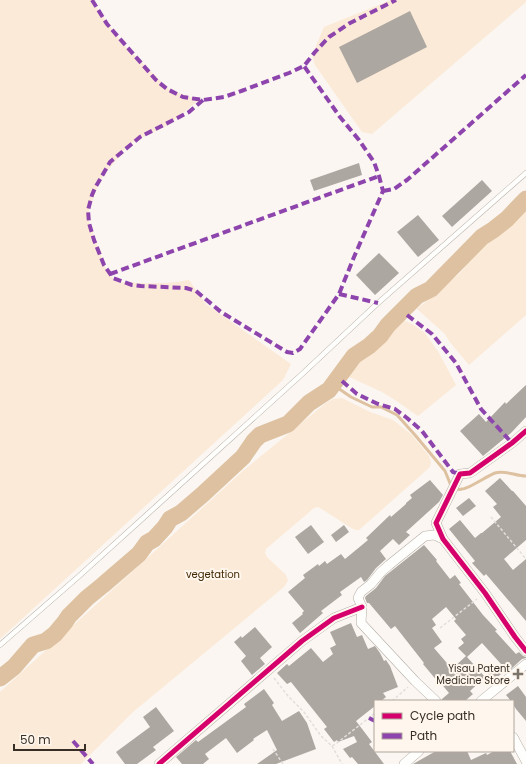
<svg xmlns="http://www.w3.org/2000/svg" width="526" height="764" font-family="Poppins,sans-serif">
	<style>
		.green { fill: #fbead7 }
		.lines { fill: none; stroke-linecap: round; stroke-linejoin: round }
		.stream { stroke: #ddc1a0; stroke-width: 3 }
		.river { stroke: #ddc1a0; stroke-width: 17 }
		.building { fill: #ada7a1; fill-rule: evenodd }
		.service-casing { stroke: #b4aea7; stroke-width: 5.5 }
		.minor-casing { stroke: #b4aea7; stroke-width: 10 }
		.path { stroke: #e1dfdd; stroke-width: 1.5; stroke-dasharray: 3 2; stroke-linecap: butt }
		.service { stroke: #fefefd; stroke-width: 4.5 }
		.minor { stroke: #fefefd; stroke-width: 9 }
		.quiet { stroke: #8e44ad; stroke-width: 4; stroke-dasharray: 8 4; stroke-linecap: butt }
		.cycleway-casing { stroke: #fff6ed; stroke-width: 8 }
		.cycleway { stroke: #d6006c; stroke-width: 5 }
		.poi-dot { fill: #7c756c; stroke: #fff6ed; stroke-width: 1.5 }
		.labels { text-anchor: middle; stroke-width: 4; stroke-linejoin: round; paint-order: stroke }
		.park-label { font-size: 10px; fill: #402701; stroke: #fff6ed }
		.poi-label { font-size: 10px; fill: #372f25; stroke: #fff6ed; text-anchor: end }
	</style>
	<rect width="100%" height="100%" fill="#fbf6f1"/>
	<g class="green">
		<path d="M0 0H91L123 44 170 90 199 100 168 125 129 144 100 180 87 216 107 272 116 282C141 283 165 285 189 280L206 304 291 364 283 380 0 639Z"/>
		<polygon points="391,0 526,0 526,2 372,134 362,132 315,65 312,55 324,27"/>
		<polygon points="526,207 526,315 469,365 449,341 445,334 417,309 447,284 460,273 484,244"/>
		<polygon points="401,319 412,324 425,333 439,353 456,385 418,416 395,400 382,392 347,376 360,353"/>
		<polygon points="342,398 370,412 393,420 412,435 429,456 431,462 430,467 359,530 356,530 353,529 320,508 318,507 314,508 266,549 265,553 267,557 286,575 288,581 284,587 133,712 81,764 0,764 0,692 244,470 326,403 333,399"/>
	</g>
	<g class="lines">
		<path class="stream" d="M332 384 351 397 372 407H381L397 415 415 435 445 471 452 488C455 489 459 490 462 489 468 489 487 476 495 473 506 470 515 476 526 476"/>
		<polyline class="river" points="0,678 14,667 33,645 46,641 55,634 65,622 69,616 87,598 103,585 139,554 147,543 154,539 165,527 170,519 181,513 202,495 243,457 254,441 260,435 288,424 309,403 329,390 354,356 369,346 380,336 388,325 417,296 431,289 482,237 493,230 507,219 526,199"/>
	</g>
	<g class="building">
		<polygon points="410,11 427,47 357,83 339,47"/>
		<polygon points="359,163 362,175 314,191 310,180"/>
		<polygon points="482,180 492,191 452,227 442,216"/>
		<polygon points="418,215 439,240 418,257 397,232"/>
		<polygon points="379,253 399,273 375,295 356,275"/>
		<polygon points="526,385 526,417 511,433 483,456 460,431 479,414 486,422 505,402 506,404"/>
		<polygon points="500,478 512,491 513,491 526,506 526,540 504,559 513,570 526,559 526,621 486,574 484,576 472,563 475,561 449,529 460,520 475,538 481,533 482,533 501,517 493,507 497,504 485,491"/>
		<polygon points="430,480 443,495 439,502 406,532 410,535 399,545 393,539 380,551 386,559 376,568 367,580 364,582 361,577 340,592 342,595 321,611 323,613 300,633 292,623 303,614 302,613 304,611 288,592 305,578 303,575 318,564 319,566 325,561 327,564 341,554 345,559 362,545 368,540 366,538 390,515 391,517 406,504 406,503 412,498 410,495"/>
		<polygon points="469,498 476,506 463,516 456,508"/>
		<polygon points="311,525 324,542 308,554 295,537"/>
		<polygon points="344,525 349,532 336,542 331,535"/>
		<path d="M424 545 437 560 436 561 450 579 455 575 461 583 459 584 483 615 497 630 495 631 516 654 519 652 523 656 526 657V658L522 659 511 669 510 668 506 672 505 671 491 682 486 676 501 664 482 643 467 657 485 677 470 691 473 694 465 701H442V699L449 693 439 681 438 682 423 664 424 663 395 626 391 629 369 603H367L365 598 366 596 376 588 385 576ZM446 607 456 619 454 621 466 635 461 639 464 643 458 648 466 656 452 669 434 648 442 642 432 628 436 625 432 619Z"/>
		<polygon points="351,623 357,637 362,635 368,649 375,646 380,653 384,661 386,660 390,666 398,687 383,693 386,697 381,701 375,701 375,706 356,721 372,742 369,744 384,764 358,764 352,757 350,758 343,749 357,742 354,736 338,742 337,740 334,742 324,729 327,727 291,682 287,684 277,673 287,664 289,666 311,648 323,662 333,654 330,648 336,645 330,632"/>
		<polygon points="255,627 272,647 260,658 265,664 252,675 241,661 246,656 234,642 241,636 242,638"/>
		<polygon points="518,686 526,697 526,721 516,709 513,704 513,701 511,701 506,695"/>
		<polygon points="264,689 274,703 272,705 282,721 299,711 307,723 316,749 276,764 257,764 277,750 267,730 253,739 254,740 237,753 226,738 205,754 209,759 203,764 182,764 176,757 196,740 198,742 246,707 244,704"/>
		<polygon points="156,707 174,731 153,747 156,750 137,764 125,764 116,752 150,727 143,717"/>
		<polygon points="436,751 467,751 471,760 486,753 487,755 494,751 510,751 517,764 413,764"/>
	</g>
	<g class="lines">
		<g class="service-casing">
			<polyline id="service" points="0,645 78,577 300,376 378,303 526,173"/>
		</g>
		<g class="minor-casing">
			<g id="minor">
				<polyline points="526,431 512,443 470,473 460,474 436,523 443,539 485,593 515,637 526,651"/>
				<polyline points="436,701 415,681 361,623 362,607 358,598 361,592 371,584 381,572 389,565 425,536 434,535 443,539"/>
				<polyline points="481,701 526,664"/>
				<polyline points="513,737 526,761"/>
				<polyline points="159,764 302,641 334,618 362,607"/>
				<polyline points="404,764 419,751"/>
			</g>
		</g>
		<g class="path">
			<polyline points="491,517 526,559"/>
			<polyline points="440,628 477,599"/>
			<polyline points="274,678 288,696 304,712 321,736 332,746 337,743 375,713"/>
			<polyline points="392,701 408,687"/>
			<polyline points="332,746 342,764"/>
			<polyline points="273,749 283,764"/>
		</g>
		<use href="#service" class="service"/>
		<use href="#minor" class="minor"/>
		<g class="quiet">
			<polyline points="92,0 107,24 156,80 167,89 183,97 203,100 224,97 244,90 289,73 304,66 315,52 329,37 350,23 396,0"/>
			<polyline points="203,100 189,112 140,137 110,162 95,188 92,195 88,210 89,223 94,240 104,265 113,278 132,285 141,286 186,288 196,291 221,312 287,352 293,353 300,349 339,294 354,257 383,191 379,176 374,162 359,140 340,117 304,66"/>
			<polyline points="383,191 394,189 407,180 526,75"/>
			<polyline points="110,274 379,176"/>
			<polyline points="339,294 378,303"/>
			<polyline points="407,315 432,334 456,363 481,409 512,443"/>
			<polyline points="342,381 357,394 378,404 395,409 407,418 422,431 453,472 460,474"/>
			<polyline points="369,718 375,721"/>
			<polyline points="73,741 93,764"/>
		</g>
		<g class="cycleway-casing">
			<g id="cycleway">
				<polyline points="526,431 512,443 470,473 460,474 436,523 443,539 485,593 515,637 526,651"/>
				<polyline points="159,764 302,641 334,618 362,607"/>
			</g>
		</g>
		<use href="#cycleway" class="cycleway"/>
	</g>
	<path class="poi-dot" d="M516 668h4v4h4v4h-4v4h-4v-4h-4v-4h4z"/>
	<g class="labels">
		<g class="park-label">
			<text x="213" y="578">vegetation</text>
		</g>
		<g class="poi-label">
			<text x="510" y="672">Yisau Patent<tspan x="510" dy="12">Medicine Store</tspan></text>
		</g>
	</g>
	<rect x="374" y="700" width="140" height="52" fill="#fff6ed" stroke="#afa69d"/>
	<rect x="382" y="713" width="20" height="6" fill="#d6006c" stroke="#afa69d"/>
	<text x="410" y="720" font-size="12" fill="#372f25">Cycle path</text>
	<rect x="382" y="733" width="20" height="6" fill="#8e44ad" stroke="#afa69d"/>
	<text x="410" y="740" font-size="12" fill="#372f25">Path</text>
	<path d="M14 744v6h71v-6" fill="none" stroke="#372f25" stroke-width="2"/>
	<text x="20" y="744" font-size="12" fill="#372f25" stroke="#fff6ed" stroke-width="3" paint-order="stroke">50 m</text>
</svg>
